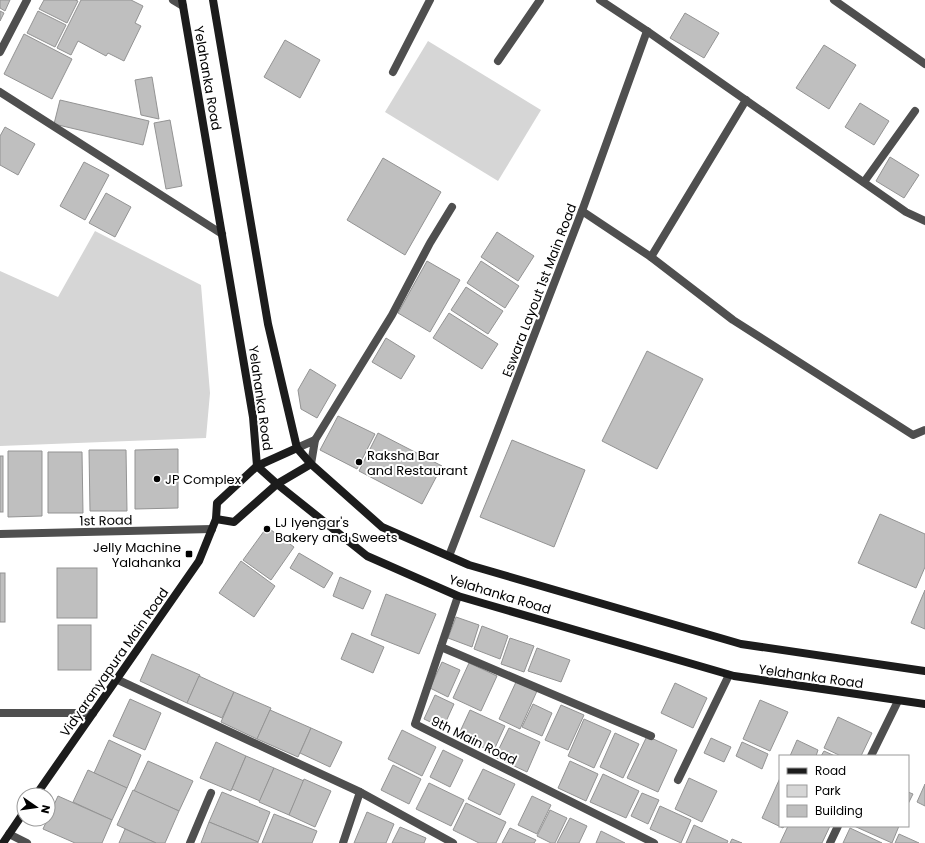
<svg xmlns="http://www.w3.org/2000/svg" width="925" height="843" font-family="Poppins,sans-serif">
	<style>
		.green { fill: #d6d6d6 }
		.building { fill: #bfbfbf; stroke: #939393 }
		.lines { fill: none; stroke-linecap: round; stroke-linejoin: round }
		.service { stroke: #4f4f4f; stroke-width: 8 }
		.minor { stroke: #4f4f4f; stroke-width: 8 }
		.secondary { stroke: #1c1c1c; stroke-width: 8 }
		.poi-dot { fill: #000; stroke: #fff; stroke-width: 1.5 }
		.labels { text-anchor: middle; stroke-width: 4; stroke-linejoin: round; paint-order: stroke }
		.street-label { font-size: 13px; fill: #000; stroke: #fff }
		.poi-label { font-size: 13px; fill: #000; stroke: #fff; text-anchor: start }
	</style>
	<rect width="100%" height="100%" fill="#fff"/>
	<g class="green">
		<polygon points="428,41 541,110 498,181 385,112"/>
		<polygon points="95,231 201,285 210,393 206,438 0,446 0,271 58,297"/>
	</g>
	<g class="building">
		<polygon points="0,0 10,0 5,11 0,8"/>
		<polygon points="44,0 75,0 78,1 67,23 39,9"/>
		<polygon points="81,0 131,0 143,6 135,23 141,26 124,61 108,53 106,56 78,41 71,55 57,48"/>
		<polygon points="0,11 4,13 0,21"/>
		<polygon points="38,11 66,25 55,47 27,33"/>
		<polygon points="685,13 719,33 704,58 670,38"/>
		<polygon points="24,34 72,59 52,99 4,74"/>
		<polygon points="285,40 320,60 300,98 264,77"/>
		<polygon points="824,45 856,65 829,109 796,88"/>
		<polygon points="152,77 159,119 141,115 135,80"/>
		<polygon points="60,100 149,121 143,145 54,124"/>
		<polygon points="860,103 889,121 874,145 845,127"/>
		<polygon points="170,120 182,186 166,189 154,123"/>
		<polygon points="5,127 35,144 18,175 0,165 0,136"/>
		<polygon points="890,157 919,175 904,198 876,181"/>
		<polygon points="383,158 441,192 405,255 347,220"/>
		<polygon points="84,162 109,175 85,220 60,206"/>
		<polygon points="106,193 131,207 115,237 89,223"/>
		<polygon points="497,232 534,256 518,281 481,257"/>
		<polygon points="427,261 460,280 430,332 398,313"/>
		<polygon points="481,261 519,286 505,308 467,283"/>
		<polygon points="466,287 503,311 488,334 451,310"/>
		<polygon points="449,313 498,344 482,369 433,338"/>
		<polygon points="386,338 415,356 401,379 372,362"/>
		<polygon points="647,351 703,379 657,469 602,441"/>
		<polygon points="310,369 336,385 317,418 301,409 298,390"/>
		<polygon points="338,416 375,434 357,469 320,450"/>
		<polygon points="378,433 442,466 422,504 359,471"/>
		<polygon points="512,440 585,470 554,547 480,517"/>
		<polygon points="178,449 178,508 135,509 135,450"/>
		<polygon points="89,450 126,450 127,511 90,511"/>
		<polygon points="8,451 42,451 42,516 8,517"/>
		<polygon points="48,452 82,452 83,513 48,513"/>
		<rect x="0" y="456" width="3" height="56"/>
		<polygon points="880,514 925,534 925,567 916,588 858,563"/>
		<polygon points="267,527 294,547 271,580 243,560"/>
		<polygon points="299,553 333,573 324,588 290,568"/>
		<polygon points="241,561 275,586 254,617 219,593"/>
		<rect x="57" y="568" width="40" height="50"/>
		<rect x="0" y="573" width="5" height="49"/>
		<polygon points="340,577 371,591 363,609 333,596"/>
		<polygon points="925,590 925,629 911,623"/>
		<polygon points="386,594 436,614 419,654 371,635"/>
		<polygon points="456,617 479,625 472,647 448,638"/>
		<rect x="58" y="625" width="33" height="45"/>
		<polygon points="482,626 508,636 500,659 474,649"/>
		<polygon points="352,633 384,647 373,673 341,659"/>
		<polygon points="510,638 534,646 524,672 501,664"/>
		<polygon points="537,648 570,660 561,682 528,671"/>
		<polygon points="152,654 200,675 187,703 140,681"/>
		<polygon points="442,662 460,670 448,697 430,688"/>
		<polygon points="469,663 497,676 481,711 453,698"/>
		<polygon points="199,676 234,692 222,718 187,703"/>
		<polygon points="516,682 537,691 520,729 499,719"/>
		<polygon points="675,683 707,698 693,728 661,713"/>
		<polygon points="234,692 271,708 257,739 221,722"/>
		<polygon points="435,695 454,704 443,728 424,719"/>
		<polygon points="130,699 161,713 145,750 113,736"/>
		<polygon points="760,700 788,712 770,751 743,739"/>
		<polygon points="533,704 552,713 542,736 522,727"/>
		<polygon points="561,705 584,715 568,750 545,740"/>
		<polygon points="270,710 311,728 298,757 257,739"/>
		<polygon points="470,710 505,726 493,752 458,736"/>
		<polygon points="838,717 872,733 861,756 841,756 824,748"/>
		<polygon points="584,719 611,731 594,768 568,756"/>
		<polygon points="311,728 342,742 330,767 300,753"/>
		<polygon points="509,728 540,742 527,772 495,757"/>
		<polygon points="402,730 436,747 422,776 388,759"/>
		<polygon points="615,733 639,744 623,778 600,767"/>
		<polygon points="647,736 677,750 658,792 627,778"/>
		<polygon points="711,738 731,747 724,762 704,753"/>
		<polygon points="109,740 141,755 127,788 94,773"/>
		<polygon points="797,740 818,750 816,756 790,756"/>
		<polygon points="216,742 246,756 231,791 200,778"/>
		<polygon points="742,742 768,754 762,769 736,756"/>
		<polygon points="443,750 463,760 450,787 430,777"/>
		<polygon points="824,751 835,756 821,756"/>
		<polygon points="246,756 274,768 260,801 232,789"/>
		<polygon points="148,761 193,781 179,811 134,791"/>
		<polygon points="570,761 598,774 586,801 558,788"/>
		<polygon points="393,765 421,779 409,804 381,790"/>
		<polygon points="274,768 304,781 289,815 259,802"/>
		<polygon points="483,769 515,784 500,815 468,799"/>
		<polygon points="88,770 127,788 112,820 73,802"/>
		<polygon points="603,774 639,791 626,818 590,802"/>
		<polygon points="689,778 717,791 702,822 675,809"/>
		<polygon points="780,778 780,826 784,826 783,828 762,818"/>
		<polygon points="304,779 331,791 315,827 289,815"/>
		<polygon points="429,783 464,800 451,826 416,809"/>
		<polygon points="925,784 925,806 917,802"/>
		<polygon points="133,790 179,811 165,843 156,843 117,825"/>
		<polygon points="222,792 270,812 258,842 209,822"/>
		<polygon points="908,792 913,794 908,804"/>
		<polygon points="642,793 659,800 648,824 631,816"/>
		<polygon points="58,796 112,820 102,843 75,843 43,829"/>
		<polygon points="532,796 551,805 537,834 518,825"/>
		<polygon points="466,803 506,822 496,843 479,843 453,830"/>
		<polygon points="660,806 691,820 681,843 650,829"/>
		<polygon points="550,810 567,818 555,843 551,843 537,836"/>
		<polygon points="367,812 394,824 386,843 354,843"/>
		<polygon points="274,814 317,831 312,843 262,843"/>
		<polygon points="570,818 587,826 579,843 557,843"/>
		<polygon points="209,822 258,842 258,843 201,843"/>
		<polygon points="694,825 728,841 727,843 686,843"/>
		<polygon points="788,826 830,826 822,843 780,843"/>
		<polygon points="854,826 899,826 892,843"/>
		<polygon points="400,827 426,838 424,843 392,843"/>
		<polygon points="510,828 536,840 534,843 502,843"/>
		<polygon points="850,828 882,843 843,843"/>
		<polygon points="125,829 156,843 119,843"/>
		<polygon points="601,831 625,843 596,843"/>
		<polygon points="899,834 919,843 895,843"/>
		<polygon points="732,839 742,843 730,843"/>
	</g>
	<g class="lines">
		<g class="service">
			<polyline points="315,440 392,315 430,243 452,207"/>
			<polyline points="297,448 315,440 311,464"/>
		</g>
		<g class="minor">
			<polyline points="173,0 183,6"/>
			<polyline points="600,0 647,31 906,212 925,221"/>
			<polyline points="834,0 925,64"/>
			<polyline points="0,52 27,0"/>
			<polyline points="498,61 540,0"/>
			<polyline points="393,72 430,0"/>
			<polyline points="0,92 222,234"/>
			<polyline points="864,182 915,111"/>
			<polyline points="582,211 651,257 733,320 913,435 925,430"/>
			<polyline points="651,257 746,100"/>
			<polyline points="0,534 212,529"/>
			<polyline points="449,556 582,211 647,31"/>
			<polyline points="458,596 415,724 654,843"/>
			<polyline points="441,647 651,736"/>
			<polyline points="116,679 360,792 453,843"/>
			<polyline points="0,713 93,713"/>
			<polyline points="871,756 898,701"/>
			<polyline points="678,780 729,675"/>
			<polyline points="9,834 27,843"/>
			<polyline points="190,843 211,793"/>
			<polyline points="343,843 360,792"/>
			<polyline points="830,843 838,826"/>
		</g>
		<g class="secondary">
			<polyline points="182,0 253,417 257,466 277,484 367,556 458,596 734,676 925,704"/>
			<polyline points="213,0 268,324 297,448 311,464 382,527 469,565 741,644 925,671"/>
			<polyline points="216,519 234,522 277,484 311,464"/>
			<polyline points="36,795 199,561 216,519 217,503 257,466 297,448"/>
			<polyline points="3,843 24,812"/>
		</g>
	</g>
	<g class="poi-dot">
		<circle cx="359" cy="462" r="4"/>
		<circle cx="157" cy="479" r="4"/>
		<circle cx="267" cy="529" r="4"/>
		<rect x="185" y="550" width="8" height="8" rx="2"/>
	</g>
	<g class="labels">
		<g class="street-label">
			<text transform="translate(208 78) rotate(80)" y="5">Yelahanka Road</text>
			<text transform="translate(539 290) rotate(-69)" y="5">Eswara Layout 1st Main Road</text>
			<text transform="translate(261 398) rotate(82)" y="5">Yelahanka Road</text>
			<text transform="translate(106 520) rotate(-1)" y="5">1st Road</text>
			<text transform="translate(500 594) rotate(17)" y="5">Yelahanka Road</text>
			<text transform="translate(114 662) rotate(-55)" y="5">Vidyaranyapura Main Road</text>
			<text transform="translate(811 676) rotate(8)" y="5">Yelahanka Road</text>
			<text transform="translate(474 740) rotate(26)" y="5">9th Main Road</text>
		</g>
		<g class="poi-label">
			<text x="367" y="460">Raksha Bar<tspan x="367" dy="15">and Restaurant</tspan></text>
			<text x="165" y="484">JP Complex</text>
			<text x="275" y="527">LJ Iyengar's<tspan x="275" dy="15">Bakery and Sweets</tspan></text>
			<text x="181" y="552" text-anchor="end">Jelly Machine<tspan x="181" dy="15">Yalahanka</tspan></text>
		</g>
	</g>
	<rect x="779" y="755" width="130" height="72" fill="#ffffff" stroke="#999999"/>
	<rect x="787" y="768" width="20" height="6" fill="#1c1c1c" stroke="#999999"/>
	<text x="815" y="775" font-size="12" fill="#000000">Road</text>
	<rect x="787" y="785" width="20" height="12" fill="#d6d6d6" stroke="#999999"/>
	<text x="815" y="795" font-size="12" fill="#000000">Park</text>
	<rect x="787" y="805" width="20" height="12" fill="#bfbfbf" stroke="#999999"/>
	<text x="815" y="815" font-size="12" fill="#000000">Building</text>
	<g transform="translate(36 807) rotate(103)"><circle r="19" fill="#ffffff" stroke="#999999"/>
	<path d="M0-3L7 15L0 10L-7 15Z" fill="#000000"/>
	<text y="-6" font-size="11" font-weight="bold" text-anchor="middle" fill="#000000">N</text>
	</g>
</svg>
